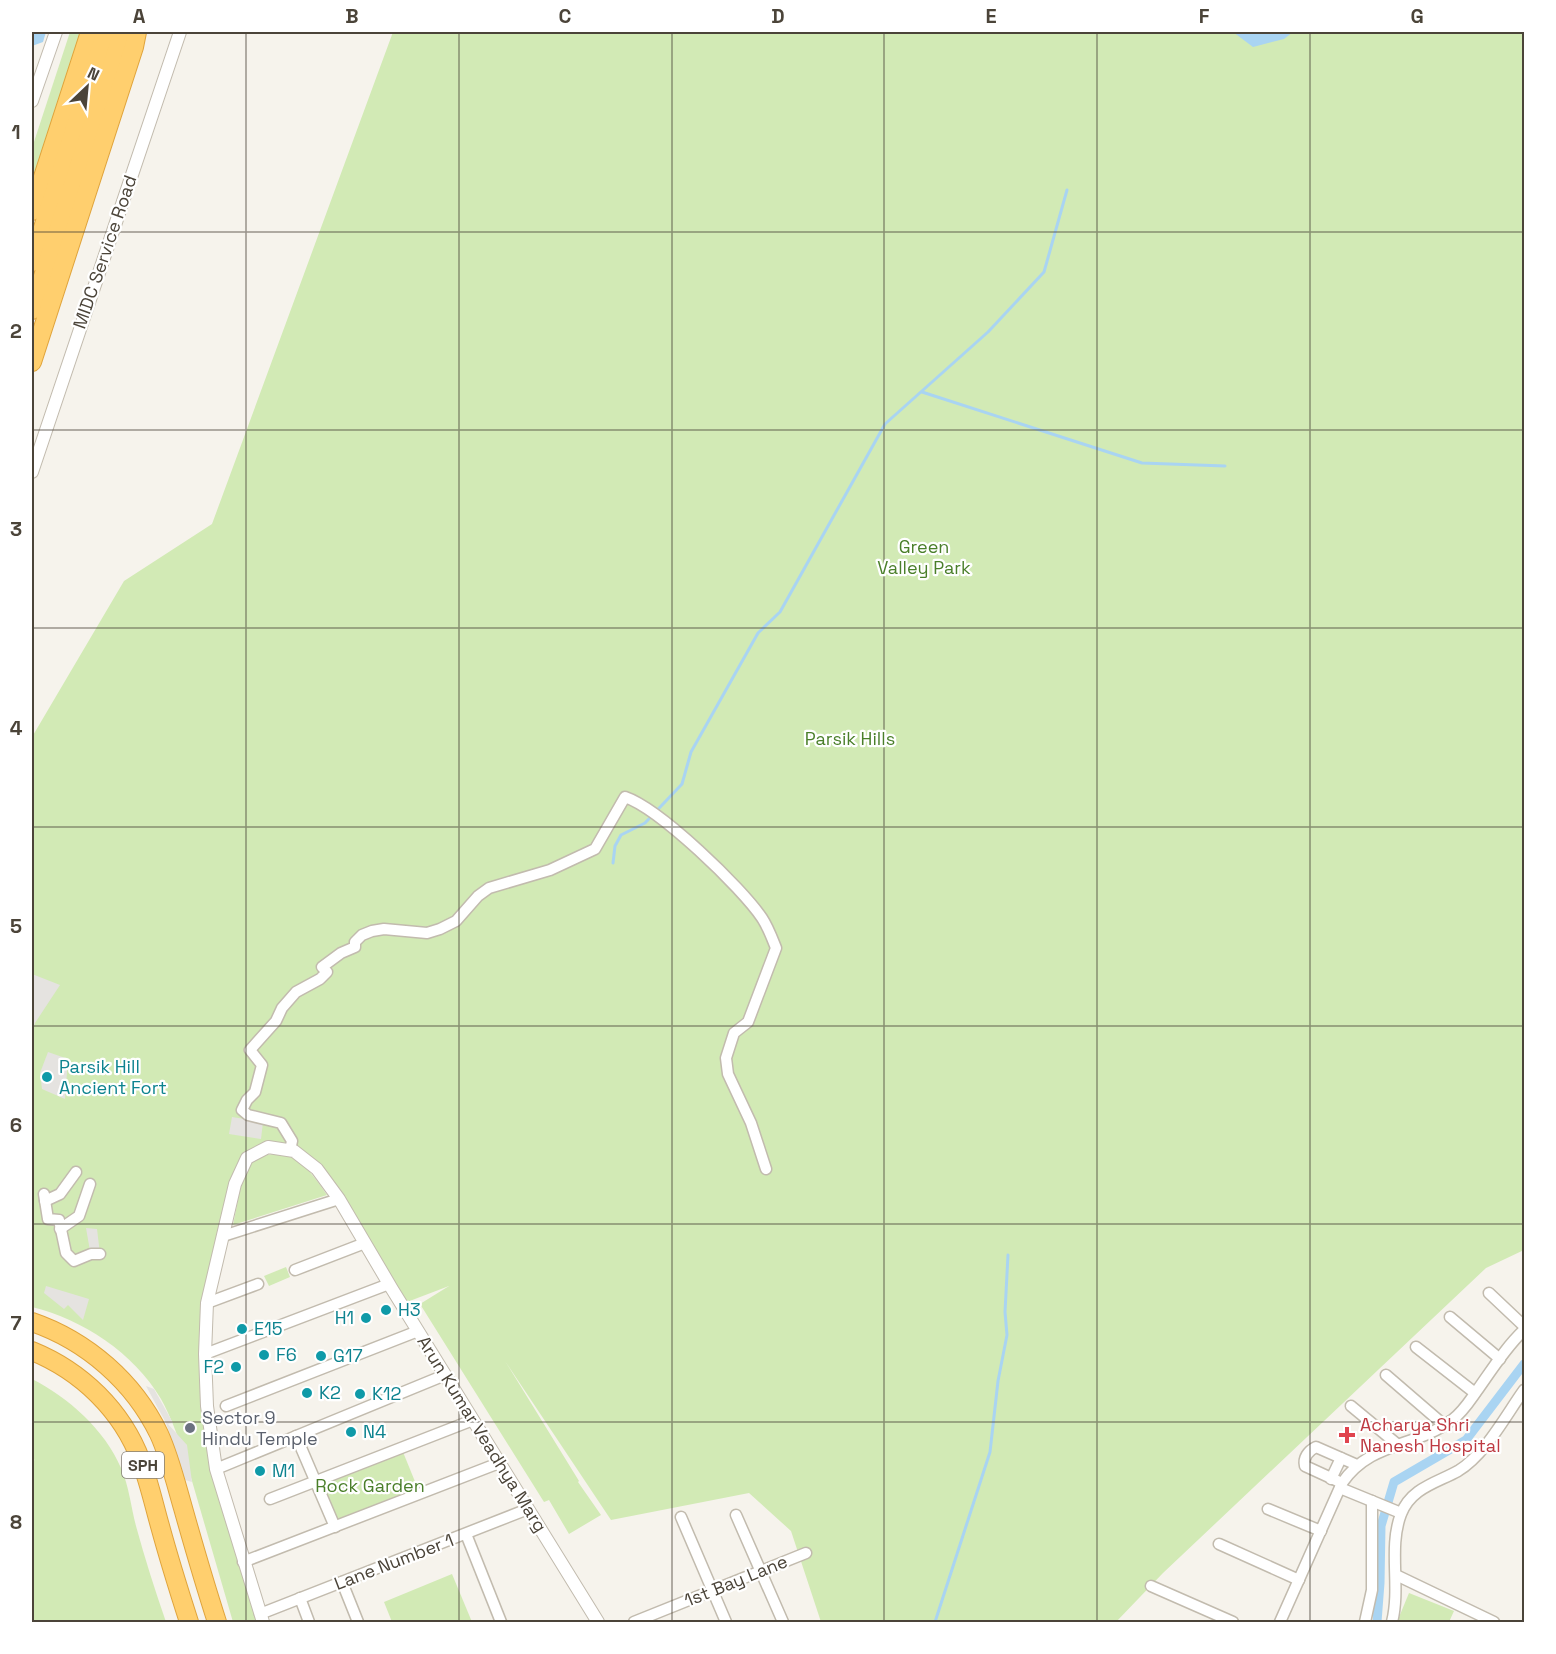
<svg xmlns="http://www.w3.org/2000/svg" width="1556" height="1654" font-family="'Space Grotesk',sans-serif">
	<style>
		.green { fill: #d2eab5 }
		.parking { fill: #e5e3e0 }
		.water { fill: #a9d4f2 }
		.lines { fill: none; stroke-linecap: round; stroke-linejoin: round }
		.stream { stroke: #a9d4f2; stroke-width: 3 }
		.canal { stroke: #a9d4f2; stroke-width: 9 }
		.minor-casing { stroke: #c2bbae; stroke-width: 13 }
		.tertiary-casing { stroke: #c2bbae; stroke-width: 14 }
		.motorway-casing { stroke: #e0a43c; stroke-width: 20 }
		.minor { stroke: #fff; stroke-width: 10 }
		.tertiary { stroke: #fff; stroke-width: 12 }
		.motorway { stroke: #ffcf6e; stroke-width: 18 }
		.grid { fill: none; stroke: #4b4439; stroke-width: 1.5; stroke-opacity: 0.55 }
		.culture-dot { fill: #0f9aa8; stroke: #fff; stroke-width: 2 }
		.worship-dot { fill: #6b7280; stroke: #fff; stroke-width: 2 }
		.health-dot { fill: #e0444e; stroke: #fff; stroke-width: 2 }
		.labels { text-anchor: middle; stroke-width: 4.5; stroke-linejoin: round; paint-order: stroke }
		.shield { fill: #fff; stroke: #817c74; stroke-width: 1.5 }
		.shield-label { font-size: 16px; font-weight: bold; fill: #4b4439 }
		.street-label { font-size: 18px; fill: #4b4439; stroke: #fff }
		.park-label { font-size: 18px; fill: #4a7f2a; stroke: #fff }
		.culture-label { font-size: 18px; fill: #0d838f; stroke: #fff; text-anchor: start }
		.worship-label { font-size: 18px; fill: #5b616d; stroke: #fff; text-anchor: start }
		.health-label { font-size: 18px; fill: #be3a42; stroke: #fff; text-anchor: start }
		.neatline { fill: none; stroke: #4b4439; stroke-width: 2 }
		.grid-label { font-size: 20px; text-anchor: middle; font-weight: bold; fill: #4b4439 }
	</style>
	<rect width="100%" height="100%" fill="#f6f3ec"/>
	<g class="green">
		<polygon points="70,32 82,32 32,183 32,148"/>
		<path d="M393 32H1524V1250L1486 1268 1163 1573 1116 1622H821L791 1531 749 1493 611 1520 505 1361 579 1481 578 1482 601 1515 569 1534 549 1500 544 1502 420 1304 449 1286 407 1302 321 1165 270 1142 260 1157C292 1145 311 1171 327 1195L233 1225 239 1195 200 1355 201 1412 264 1622H233L183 1450C176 1432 170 1415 161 1399 134 1353 82 1319 32 1307V737L124 581 212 524Z"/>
		<polygon points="286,1267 290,1277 269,1286 264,1276"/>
		<path d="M32 1379C68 1397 105 1430 121 1468 129 1486 131 1507 136 1526 145 1559 155 1590 166 1622H32V1464L35 1459 32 1462Z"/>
		<polygon points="403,1452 418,1489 336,1520 322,1483"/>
		<polygon points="452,1574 472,1622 392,1622 384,1602"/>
		<polygon points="1409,1593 1454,1611 1449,1622 1397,1622"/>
	</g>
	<g class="parking">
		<polygon points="32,974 60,985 35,1023 32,1033"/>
		<polygon points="48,1052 68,1059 65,1099 42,1089 40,1073"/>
		<polygon points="232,1117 263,1122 261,1139 229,1134"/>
		<polygon points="86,1228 97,1229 100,1254 90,1251"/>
		<polygon points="46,1286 89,1299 83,1320 68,1305 64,1309 44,1293"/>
		<polygon points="146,1386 154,1389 173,1423 168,1424 187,1445 192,1482 185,1480 166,1423"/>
	</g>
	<g class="water">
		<polygon points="32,32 46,32 43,42 32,46"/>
		<polygon points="1233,32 1293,32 1284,39 1253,47"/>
	</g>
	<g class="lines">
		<g class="stream">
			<polyline points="922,392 1142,463 1225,466"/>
			<polyline points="613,863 615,846 621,835 645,823 682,784 691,752 758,633 780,612 885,424 988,332 1044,272 1067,190"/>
			<polyline points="935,1622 990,1452 998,1381 1007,1335 1005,1312 1008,1255"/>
		</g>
		<polyline class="canal" points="1377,1622 1380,1583 1381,1526 1394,1482 1466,1440 1524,1364"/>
		<g class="minor-casing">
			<g id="minor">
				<path d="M290 1150 292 1141 281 1123 248 1115 242 1110 247 1100 255 1092 262 1065 250 1050 276 1021 282 1008 296 992 320 979 327 972 322 967 341 953 355 947V942L362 935 372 931 384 929 427 933 440 929 456 921 478 896 489 888 550 870 595 849 625 797C660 809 741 887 762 918 768 927 772 938 776 948L748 1022 734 1033 726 1058 728 1074 751 1123 766 1169"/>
				<polyline points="44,1194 48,1219 59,1220 66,1253 74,1261 91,1254 100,1254"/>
				<polyline points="45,1201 60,1194 76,1172"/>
				<polyline points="60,1229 79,1216 90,1184"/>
				<polyline points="223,1236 339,1199"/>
				<polyline points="295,1270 365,1243"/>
				<polyline points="1489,1293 1524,1326"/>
				<polyline points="207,1303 258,1284"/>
				<polyline points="1450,1317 1500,1359"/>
				<polyline points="1416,1347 1475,1393"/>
				<polyline points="205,1354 389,1284"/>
				<polyline points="1386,1375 1444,1425"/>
				<polyline points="226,1406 418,1331"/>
				<polyline points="1351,1406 1397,1444"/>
				<polyline points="296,1436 335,1527"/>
				<polyline points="216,1469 445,1375"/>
				<polyline points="1331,1479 1341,1458"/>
				<path d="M1342 1483 1305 1466C1303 1458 1308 1451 1316 1447L1357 1465"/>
				<polyline points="1340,1488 1401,1513"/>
				<polyline points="270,1499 473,1420"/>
				<polyline points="1268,1509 1321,1531"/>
				<polyline points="736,1515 783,1622"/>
				<polyline points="681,1517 726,1622"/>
				<polyline points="466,1534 501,1622"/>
				<polyline points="1219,1544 1299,1580"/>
				<polyline points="243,1562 499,1463"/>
				<polyline points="1396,1575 1494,1622"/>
				<polyline points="342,1582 358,1622"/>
				<polyline points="1151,1586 1233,1622"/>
				<polyline points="300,1598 309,1622"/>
				<polyline points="260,1614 528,1509"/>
				<polyline points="634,1622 806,1553"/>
				<path d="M1280 1622 1342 1483C1371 1441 1415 1448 1452 1420 1462 1413 1469 1402 1476 1392 1491 1371 1505 1348 1524 1330"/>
				<polyline points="1365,1622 1372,1590 1372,1501"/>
				<path d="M1392 1622C1401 1586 1388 1548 1401 1514 1411 1488 1436 1483 1458 1471 1485 1455 1506 1415 1524 1390"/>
			</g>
		</g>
		<g class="tertiary-casing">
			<g id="tertiary">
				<polyline points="32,101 56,32"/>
				<polyline points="32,472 180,32"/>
				<polyline points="263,1622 216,1469 207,1406 205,1354 207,1303 235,1184 247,1158 268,1147 294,1151 317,1169 339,1199 392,1289 598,1622"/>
			</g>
		</g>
		<g class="motorway-casing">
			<g id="motorway">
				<polyline points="32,211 90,32"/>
				<polyline points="32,262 106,32"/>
				<polyline points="32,310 123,32"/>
				<polyline points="32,362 134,47 137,32"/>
				<path d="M32 1322C87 1341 134 1382 159 1434 170 1458 176 1484 183 1508 194 1547 205 1585 217 1622"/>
				<path d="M32 1351C81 1371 122 1410 141 1461 149 1482 154 1505 160 1526 169 1559 179 1591 189 1622"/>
			</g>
		</g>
		<use href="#minor" class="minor"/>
		<use href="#tertiary" class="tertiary"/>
		<use href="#motorway" class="motorway"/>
	</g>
	<path class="grid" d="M246 32V1622M459 32V1622M672 32V1622M884 32V1622M1097 32V1622M1310 32V1622M32 232H1524M32 430H1524M32 628H1524M32 827H1524M32 1026H1524M32 1224H1524M32 1422H1524"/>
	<g class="culture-dot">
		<circle cx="47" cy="1077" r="6"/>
		<circle cx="386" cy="1310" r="6"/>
		<circle cx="366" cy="1318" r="6"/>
		<circle cx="242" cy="1329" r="6"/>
		<circle cx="264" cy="1355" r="6"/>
		<circle cx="321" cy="1356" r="6"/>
		<circle cx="236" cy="1367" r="6"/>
		<circle cx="307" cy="1393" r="6"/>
		<circle cx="360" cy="1394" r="6"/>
		<circle cx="351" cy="1432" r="6"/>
		<circle cx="260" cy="1471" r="6"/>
	</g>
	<circle class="worship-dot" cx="190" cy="1428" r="6"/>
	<path class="health-dot" d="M1344 1426h6v6h6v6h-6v6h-6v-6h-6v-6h6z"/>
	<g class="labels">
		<rect class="shield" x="122" y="1452" width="42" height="26" rx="4.5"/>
		<g class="shield-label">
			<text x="143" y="1471">SPH</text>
		</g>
		<g class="street-label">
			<text transform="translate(105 252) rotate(-71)" y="6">MIDC Service Road</text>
			<text transform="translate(482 1434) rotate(58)" y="6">Arun Kumar Veadhya Marg</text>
			<text transform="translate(394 1562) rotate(-21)" y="6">Lane Number 1</text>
			<text transform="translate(736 1581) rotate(-22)" y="6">1st Bay Lane</text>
		</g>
		<g class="park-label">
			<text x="924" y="553">Green<tspan x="924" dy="21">Valley Park</tspan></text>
			<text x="850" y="745">Parsik Hills</text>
			<text x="370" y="1492">Rock Garden</text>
		</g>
		<g class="culture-label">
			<text x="59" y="1073">Parsik Hill<tspan x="59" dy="21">Ancient Fort</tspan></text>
			<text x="398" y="1316">H3</text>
			<text x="354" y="1324" text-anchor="end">H1</text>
			<text x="254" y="1335">E15</text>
			<text x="276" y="1361">F6</text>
			<text x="333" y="1362">G17</text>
			<text x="224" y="1373" text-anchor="end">F2</text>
			<text x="319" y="1399">K2</text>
			<text x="372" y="1400">K12</text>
			<text x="363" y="1438">N4</text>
			<text x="272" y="1477">M1</text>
		</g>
		<g class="worship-label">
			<text x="202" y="1424">Sector 9<tspan x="202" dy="21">Hindu Temple</tspan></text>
		</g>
		<g class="health-label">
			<text x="1360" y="1431">Acharya Shri<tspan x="1360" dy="21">Nanesh Hospital</tspan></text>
		</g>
	</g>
	<rect width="1556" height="1654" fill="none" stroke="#ffffff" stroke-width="66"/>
	<g transform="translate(87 87) rotate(26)" stroke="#ffffff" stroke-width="4.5" paint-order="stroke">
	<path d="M0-4.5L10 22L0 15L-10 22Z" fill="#4b4439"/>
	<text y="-9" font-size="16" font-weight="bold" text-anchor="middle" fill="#4b4439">N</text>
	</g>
	<rect x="33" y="33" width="1490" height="1588" class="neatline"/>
	<g class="grid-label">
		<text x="139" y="23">A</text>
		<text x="352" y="23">B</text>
		<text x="565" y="23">C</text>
		<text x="778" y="23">D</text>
		<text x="991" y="23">E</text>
		<text x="1204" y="23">F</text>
		<text x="1417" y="23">G</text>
		<text x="16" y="139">1</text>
		<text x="16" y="338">2</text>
		<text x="16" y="536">3</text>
		<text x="16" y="735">4</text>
		<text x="16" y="933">5</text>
		<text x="16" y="1132">6</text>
		<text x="16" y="1330">7</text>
		<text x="16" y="1529">8</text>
	</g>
</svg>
